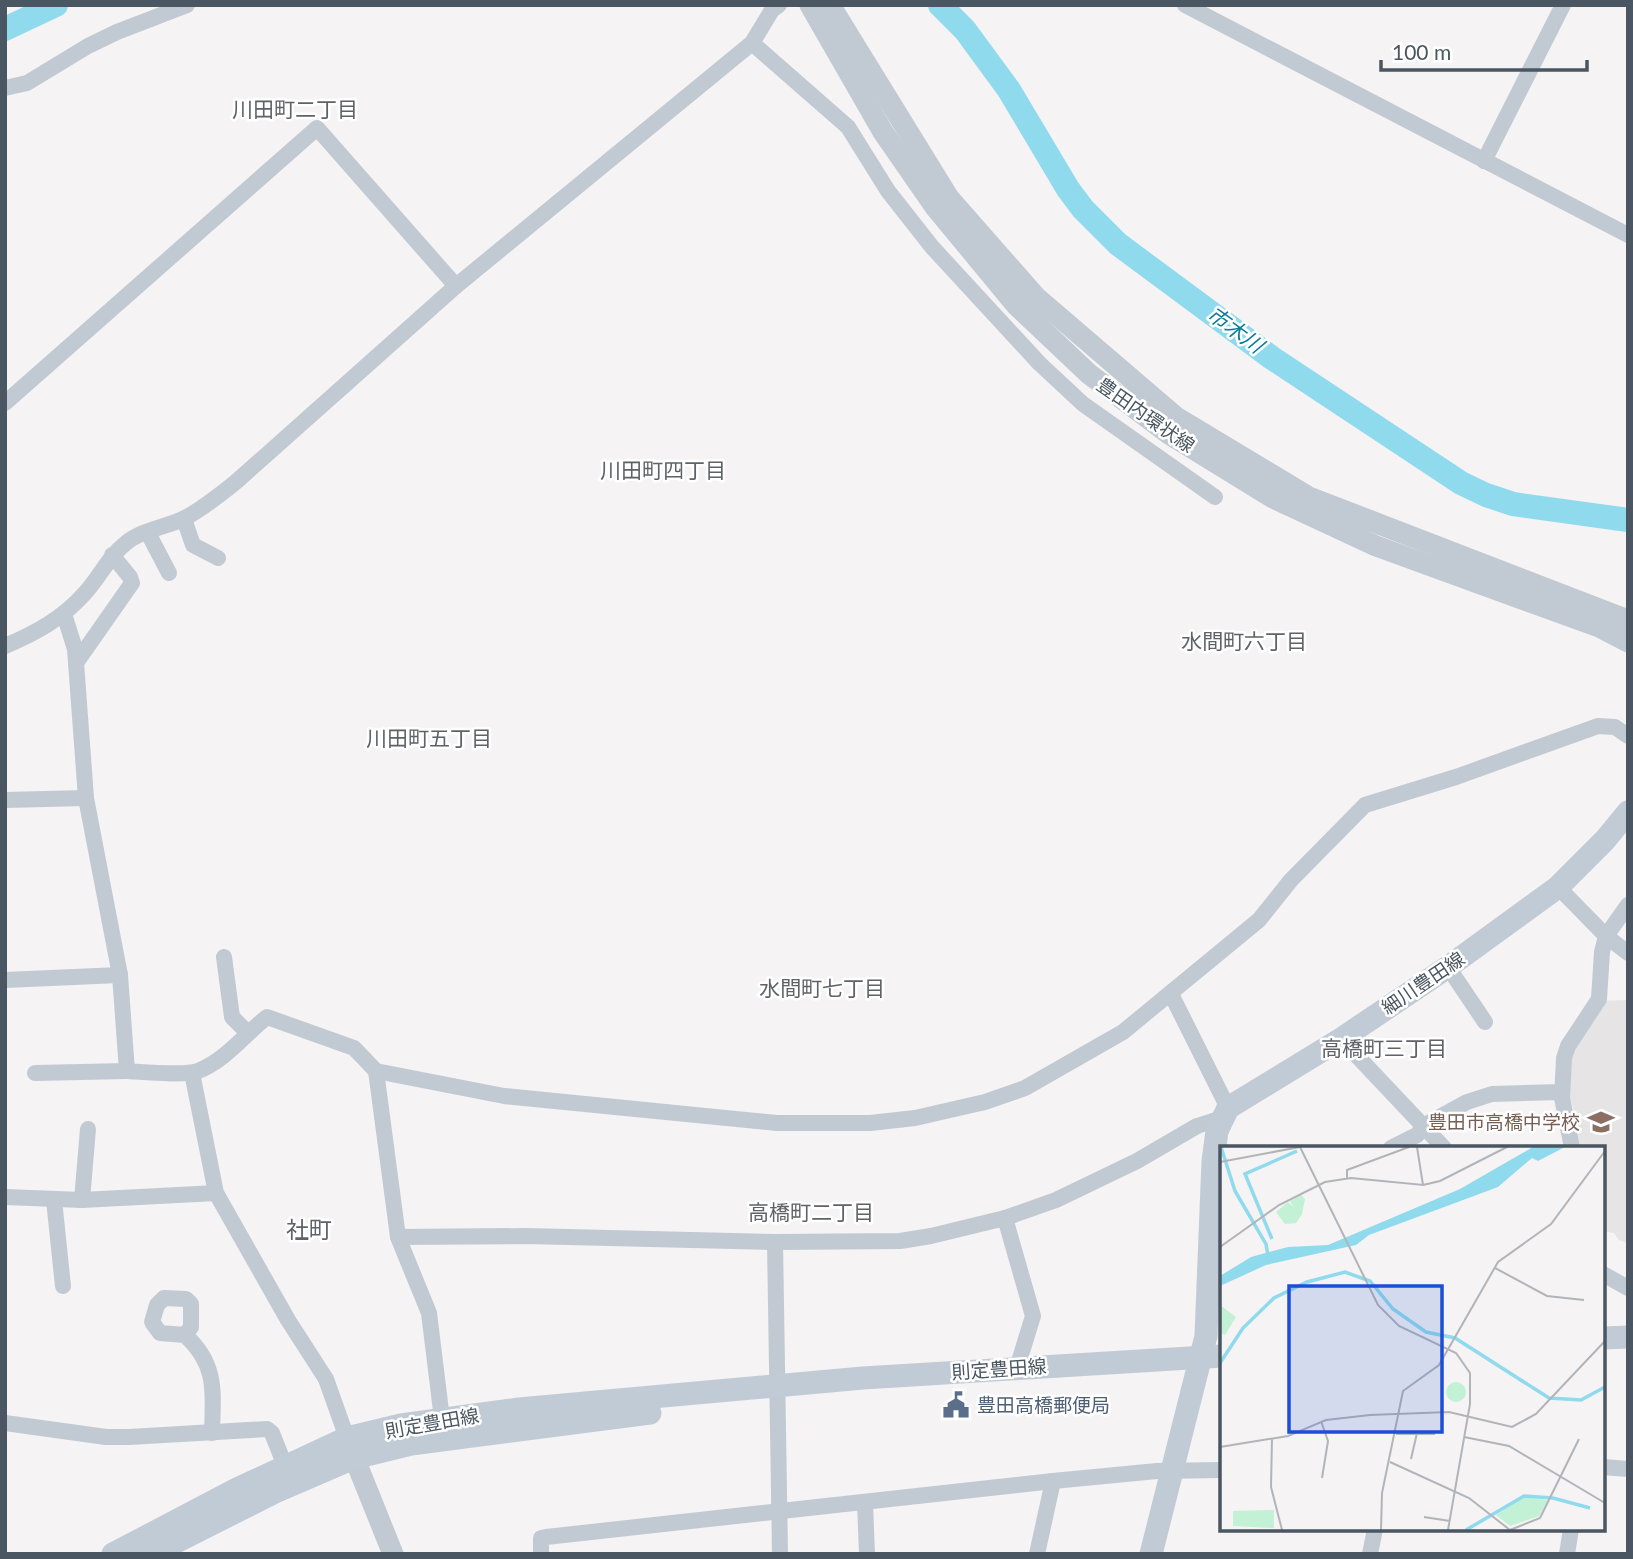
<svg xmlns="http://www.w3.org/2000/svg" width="1633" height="1559" font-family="Lato,'Noto Sans JP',sans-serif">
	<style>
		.education { fill: #e6e4e5 }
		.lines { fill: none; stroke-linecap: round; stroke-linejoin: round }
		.river { stroke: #90daee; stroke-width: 24 }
		.minor { stroke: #c1cad2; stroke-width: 16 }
		.tertiary { stroke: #c1cad2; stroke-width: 21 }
		.secondary { stroke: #c1cbd6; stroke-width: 23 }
		.labels { text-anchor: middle; stroke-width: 5; stroke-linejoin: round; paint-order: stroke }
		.street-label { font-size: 19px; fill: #4a5661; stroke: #fff }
		.education-label { font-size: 19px; fill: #785e54; stroke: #fff; text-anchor: end }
		.service-label { font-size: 19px; fill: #4e5e75; stroke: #fff; text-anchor: start }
		.neighbourhood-label { font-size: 21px; fill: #5f6368; stroke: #fff }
		.water-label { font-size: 21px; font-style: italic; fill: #0c7c9b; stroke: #fff }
		.quarter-label { font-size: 23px; fill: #5f6368; stroke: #fff }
		.inset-river { fill: none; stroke: #90daee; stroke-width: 3.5 }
		.inset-road { fill: none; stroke: #b1b4b9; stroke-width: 2 }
		.view { fill: #1d4ed8; fill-opacity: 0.15; stroke: #1d4ed8; stroke-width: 3.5 }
		.inset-edge { fill: none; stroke: #4a5661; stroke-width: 3.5 }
	</style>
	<rect width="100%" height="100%" fill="#f5f3f3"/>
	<polygon class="education" points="1628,1000 1628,1243 1627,1243 1619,1240 1614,1233 1603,1231 1603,1148 1578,1148 1573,1108 1565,1080 1574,1037 1598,1001"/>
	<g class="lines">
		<g class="river">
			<polyline points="940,5 965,30 1009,90 1068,189 1083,209 1118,244 1272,358 1461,483 1486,495 1513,504 1628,520"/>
			<polyline points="5,29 56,5"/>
		</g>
		<g class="minor">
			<polyline points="1185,5 1628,235"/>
			<polyline points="752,43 848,127 888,191 932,247 1039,363 1083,404 1215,497"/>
			<polyline points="5,88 27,83 88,46 117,32 187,5"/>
			<polyline points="1484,161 1563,5"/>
			<polyline points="5,403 317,128 456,286"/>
			<polyline points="184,519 193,545 218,558"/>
			<polyline points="148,533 169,573"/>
			<path d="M64 614 75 649 86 798 120 975 127 1071C144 1072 185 1076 198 1071 226 1060 244 1035 267 1017L354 1048 376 1071 504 1096 777 1123H870L915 1118 985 1102 1025 1088 1123 1032 1259 920 1291 880 1365 805 1456 777 1598 726 1615 727 1628 736"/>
			<path d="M5 646C36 633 63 618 85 593 100 577 108 557 126 543 141 530 167 527 185 518 204 508 221 494 237 481L456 286 752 43 772 10 779 5"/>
			<polyline points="76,663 132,583 130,577 112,555"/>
			<polyline points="5,800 86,798"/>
			<polyline points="1558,887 1606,936 1628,953"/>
			<polyline points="224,957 232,1017 247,1032"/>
			<polyline points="1448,967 1485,1022"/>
			<polyline points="5,980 120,975"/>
			<polyline points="1171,994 1228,1108"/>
			<polyline points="1341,1039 1444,1148"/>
			<polyline points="376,1071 398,1237 429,1313 442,1419"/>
			<polyline points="35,1073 127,1071"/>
			<polyline points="192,1073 216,1193 288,1320 326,1379 347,1438"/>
			<polyline points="1391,1148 1417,1135 1425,1125 1467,1102 1492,1094 1561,1092"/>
			<polyline points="1572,1148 1562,1098 1564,1058 1568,1046 1599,999 1602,952 1606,936 1628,905"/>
			<polyline points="5,1197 82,1200 216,1193"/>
			<polyline points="54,1200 63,1286"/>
			<polyline points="82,1200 88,1129"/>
			<polyline points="1005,1218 1033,1316 1017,1368"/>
			<polyline points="398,1237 526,1236 775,1242 900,1241 931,1236 1005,1218 1056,1200 1137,1161 1197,1126 1222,1118"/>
			<polyline points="775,1242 780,1554"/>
			<polyline points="1603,1274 1628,1288"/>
			<path d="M185 1335 191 1327V1304L186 1299 164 1298 157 1305 152 1322 160 1333 185 1335C218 1365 213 1393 212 1433"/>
			<polyline points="5,1423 106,1437 129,1437 267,1429 272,1433 285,1466"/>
			<polyline points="1603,1467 1628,1469"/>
			<polyline points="865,1503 867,1554"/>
			<polyline points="541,1554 541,1538 546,1537 1053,1481"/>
			<polyline points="1037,1554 1053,1481 1157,1471 1222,1470"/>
			<polyline points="1370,1554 1375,1529"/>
			<polyline points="1567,1554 1571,1529"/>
		</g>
		<g class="tertiary">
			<polyline points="810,5 883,132 935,207 1016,305 1089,374 1169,434 1273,498 1376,546 1599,627 1628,642"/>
			<polyline points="830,5 949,198 1036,297 1176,417 1309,497 1628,620"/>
			<polyline points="348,1442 393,1554"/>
		</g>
		<g class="secondary">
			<polyline points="1603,1338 1628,1337"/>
			<polyline points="113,1554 237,1489 347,1438 401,1425 519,1409 863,1378 1222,1356"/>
			<polyline points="152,1554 275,1492 354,1458 411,1444 650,1413"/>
			<polyline points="1151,1554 1206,1336 1213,1161 1217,1131 1228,1108 1341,1039 1448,967 1558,887 1605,840 1628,812"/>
		</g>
	</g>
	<defs>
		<g id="school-bare" transform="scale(2.1)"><path d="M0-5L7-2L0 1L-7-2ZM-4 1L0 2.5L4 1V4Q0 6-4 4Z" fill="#8d6e63" stroke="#fff" stroke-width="2.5" paint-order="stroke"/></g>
		<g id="civic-bare" transform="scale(2.1)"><path d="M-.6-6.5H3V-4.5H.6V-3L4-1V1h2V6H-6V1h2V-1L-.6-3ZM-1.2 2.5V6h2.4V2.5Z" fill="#5c6f8a" stroke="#fff" stroke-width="2.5" paint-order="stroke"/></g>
	</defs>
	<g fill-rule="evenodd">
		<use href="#school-bare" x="1601" y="1122"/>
		<use href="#civic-bare" x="956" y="1405"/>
	</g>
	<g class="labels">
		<g class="street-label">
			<text transform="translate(1146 415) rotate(35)" y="7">豊田内環状線</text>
			<text transform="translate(1423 983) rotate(-34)" y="7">細川豊田線</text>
			<text transform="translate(999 1369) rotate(-4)" y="7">則定豊田線</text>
			<text transform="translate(432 1423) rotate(-10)" y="7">則定豊田線</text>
		</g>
		<g class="education-label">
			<text x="1580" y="1129">豊田市高橋中学校</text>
		</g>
		<g class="service-label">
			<text x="977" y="1412">豊田高橋郵便局</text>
		</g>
		<g class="neighbourhood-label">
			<text x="295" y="117">川田町二丁目</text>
			<text x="663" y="478">川田町四丁目</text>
			<text x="1244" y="649">水間町六丁目</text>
			<text x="429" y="746">川田町五丁目</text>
			<text x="822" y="996">水間町七丁目</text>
			<text x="1384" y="1056">高橋町三丁目</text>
			<text x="811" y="1220">高橋町二丁目</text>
		</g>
		<g class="water-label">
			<text transform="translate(1235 330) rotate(36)" y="7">市木川</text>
		</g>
		<g class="quarter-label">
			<text x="309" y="1238">社町</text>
		</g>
	</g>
	<g transform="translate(1220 1146)">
		<rect width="385" height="385" fill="#f5f3f3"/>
		<path d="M81 49 85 53 82 68 76 77 65 78 56 66 68 56 73 61 70 55ZM0 159 16 171 5 189 0 187ZM226 246a10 10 0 1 1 20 0a10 10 0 1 1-20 0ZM304 351 328 354 319 370 290 380 276 369ZM54 364V382L13 380V365Z" fill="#c3f1d5"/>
		<path d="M313 1H345L318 15 312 12 278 41 149 89 136 99 46 119 0 140V130L31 111 68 101 108 99 240 43Z" fill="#90daee"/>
		<path class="inset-river" d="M1 1 15 45 46 98 48 110M52 93 25 28 77 5M0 217 23 182 54 152 87 136 125 126 150 135 173 163 206 186 235 192 329 252 361 254 385 241M246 384 304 350 333 352 370 362"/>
		<path class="inset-road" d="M80 1 158 159 179 180 236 207 250 227V258L228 384M0 16 80 1M127 32V24L189 1M203 39 220 35 287 1M0 101 59 59 105 36 131 32 203 39 197 1M275 122 327 150 364 154M101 275 108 295 102 332M176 288H215M244 291 289 300 385 357M52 292 51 341 62 384M0 301 68 290 106 274 150 269 229 266 292 281 316 268 385 195M191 313 197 287M170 316 249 352 290 384M204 371 230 375M161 384 162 347 183 245 219 219 278 116 331 78 385 5M290 384 320 372 359 293"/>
		<path class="view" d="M69 140H222V286H69Z"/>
		<rect width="385" height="385" class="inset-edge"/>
	</g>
	<rect width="1633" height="1559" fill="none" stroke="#4a5661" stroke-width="14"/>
	<path d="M1381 60v10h206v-10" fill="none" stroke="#4a5661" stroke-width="3.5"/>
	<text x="1392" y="60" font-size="21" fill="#4a5661" stroke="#ffffff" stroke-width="5" paint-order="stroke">100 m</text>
</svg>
